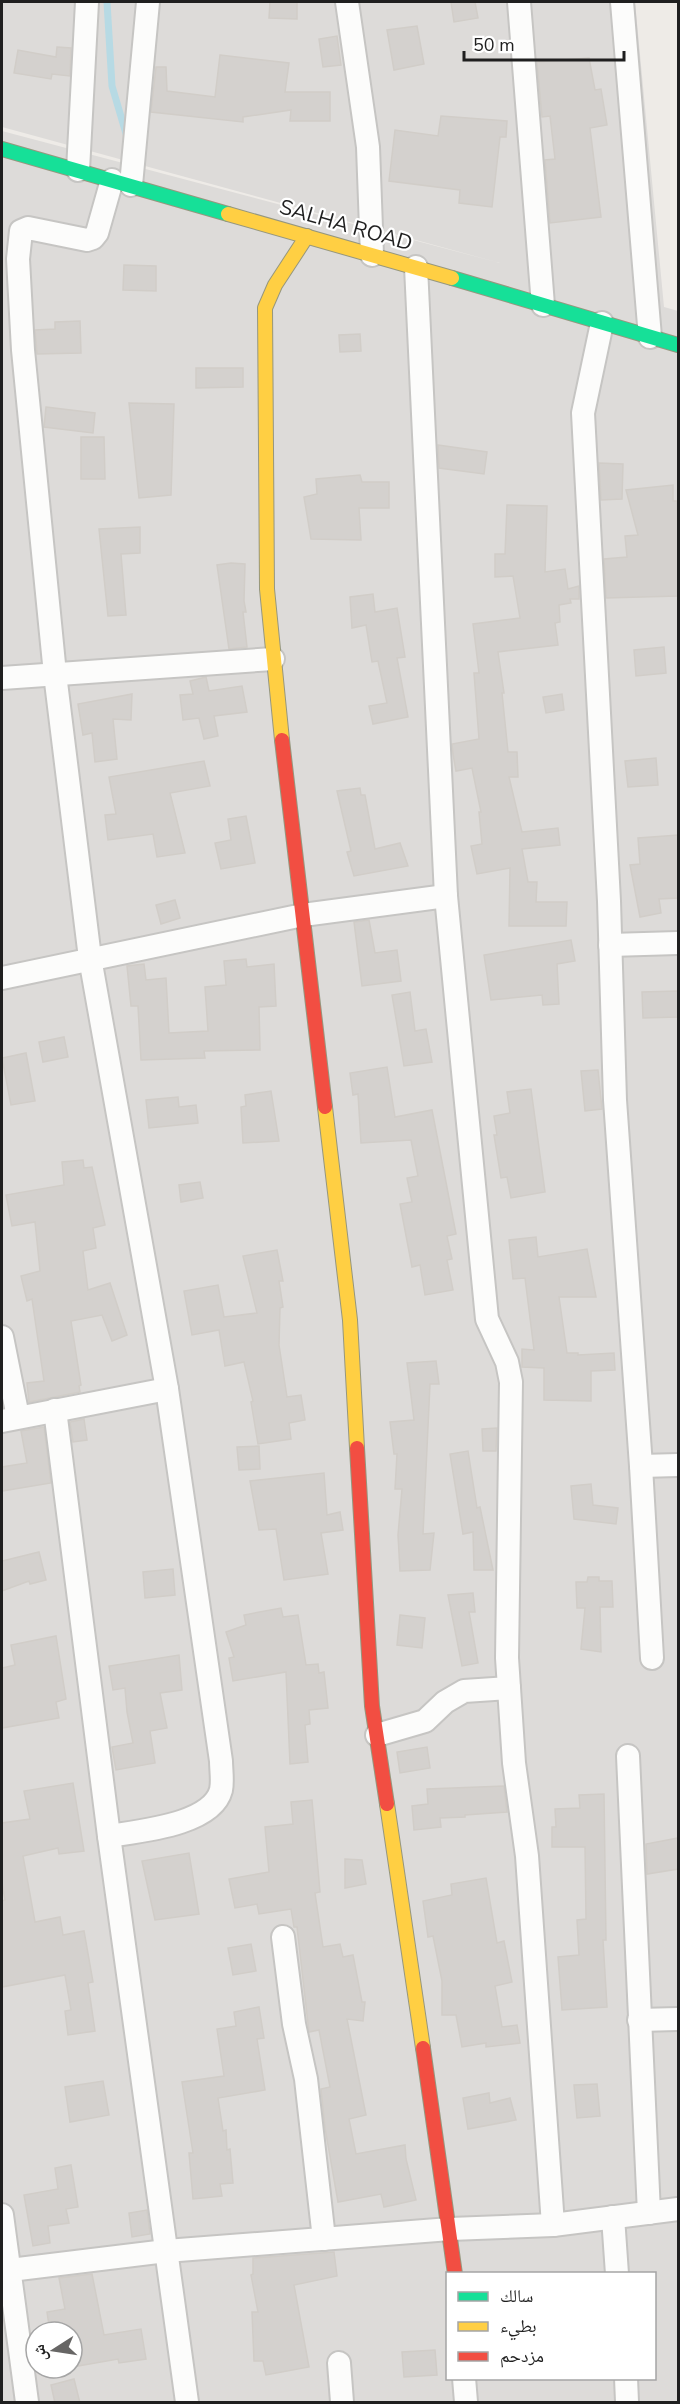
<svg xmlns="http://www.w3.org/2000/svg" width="680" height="2404" font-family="'Nunito Sans','Noto Naskh Arabic',sans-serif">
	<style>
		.residential { fill: #dddbd9; fill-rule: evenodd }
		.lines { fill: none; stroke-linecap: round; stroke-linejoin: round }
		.stream { stroke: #b7dae4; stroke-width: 7 }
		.building { fill: #d4d1ce; stroke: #d1cdc8; stroke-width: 1.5 }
		.street-casing { stroke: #c6c5c3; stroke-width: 26 }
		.fast-casing { stroke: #96977e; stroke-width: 16 }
		.slow-casing { stroke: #96977e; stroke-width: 16 }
		.jam-casing { stroke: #96977e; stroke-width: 16 }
		.street { stroke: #fcfcfb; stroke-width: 22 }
		.fast { stroke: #16e098; stroke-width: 14 }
		.slow { stroke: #ffcf43; stroke-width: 14 }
		.jam { stroke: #f24e42; stroke-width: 14 }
		.labels { text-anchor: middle; stroke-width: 4.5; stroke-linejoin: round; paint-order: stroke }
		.street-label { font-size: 21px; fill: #1f1f1f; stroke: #fff }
	</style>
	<rect width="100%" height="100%" fill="#eeebe7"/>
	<path class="residential" d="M2 2H635L664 307 678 311V2402H2V131L500 263 2 127ZM448 2274H654V2378H448ZM36 2332H72V2368H36Z"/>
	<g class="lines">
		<polyline class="stream" points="107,2 112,86 127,137"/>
	</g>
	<g class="building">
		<polygon points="270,2 297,2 297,19 269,18"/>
		<polygon points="451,2 475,2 478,18 454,22"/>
		<polygon points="417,26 424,64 394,70 387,30"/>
		<polygon points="337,36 341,65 323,67 319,39"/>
		<polygon points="57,47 71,48 70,76 52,74 51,79 14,73 18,50 56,57"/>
		<polygon points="220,55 289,63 285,92 330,92 330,121 290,121 291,110 243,117 243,122 151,112 156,67 166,67 167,91 215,97"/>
		<polygon points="589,58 595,90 601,89 607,125 590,128 601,217 550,223 545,160 555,159 550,116 542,117 537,62"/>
		<polygon points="441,116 507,121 506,137 500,137 492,207 459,203 460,190 389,181 395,130 438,136"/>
		<polygon points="124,265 156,266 156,291 123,290"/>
		<polygon points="80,321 81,353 37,354 35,330 55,329 55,322"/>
		<polygon points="360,334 361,351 340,352 339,335"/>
		<polygon points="196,368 243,368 243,387 196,388"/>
		<polygon points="129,403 174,404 171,495 139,498"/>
		<polygon points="46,407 95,413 93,433 44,427"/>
		<polygon points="81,437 104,437 105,479 81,479"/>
		<polygon points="438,445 487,452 484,474 439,468"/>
		<polygon points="599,463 623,464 622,499 601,500"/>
		<polygon points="360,475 362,482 389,482 389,508 359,508 361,540 311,539 304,497 317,494 316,479"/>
		<polygon points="673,485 673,501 677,501 678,535 678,596 606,598 604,559 627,557 625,536 638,535 626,490"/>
		<polygon points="507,505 547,506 545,572 565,569 568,589 579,586 579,599 570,599 571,603 559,605 560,622 555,623 558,645 498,652 504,693 502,693 508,752 517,752 518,777 509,777 522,832 558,828 560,845 522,849 528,882 537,882 536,902 567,902 566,926 509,926 510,868 477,874 471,846 482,844 479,812 481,812 472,768 456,771 453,754 452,744 479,739 474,673 479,673 473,624 520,618 513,576 495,577 495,554 505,554"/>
		<polygon points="140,527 140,553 121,554 126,615 108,616 99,529"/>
		<polygon points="231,563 245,564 244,601 246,612 243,612 247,647 229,649 217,565"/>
		<polygon points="373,594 375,612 397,608 405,657 397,658 408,717 373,724 369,706 387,703 378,661 372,662 366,625 352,628 350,597"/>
		<polygon points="664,647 666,673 636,676 634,650"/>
		<polygon points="206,677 209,691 242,686 247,712 214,716 218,736 204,739 199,718 183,720 180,695 193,694 190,681"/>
		<polygon points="132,694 131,720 113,719 117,759 95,762 92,733 83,735 78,704"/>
		<polygon points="562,694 564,710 546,713 543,697"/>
		<polygon points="656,758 658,785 628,787 625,761"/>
		<polygon points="204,761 210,786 170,793 185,853 157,857 153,834 108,840 105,815 116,814 109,777"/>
		<polygon points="360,788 361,795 365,795 375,849 400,843 408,866 354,876 347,852 351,851 337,791"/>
		<polygon points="246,816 255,863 221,869 215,843 231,840 228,819"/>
		<polygon points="678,835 678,898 659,899 661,913 640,917 630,865 640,864 638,838"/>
		<polygon points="175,900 180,918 161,924 156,905"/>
		<polygon points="369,920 375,953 397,950 401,981 362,986 354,922"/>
		<polygon points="571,940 575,961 557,964 559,1004 543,1005 542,995 491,1000 484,955"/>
		<polygon points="246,959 247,967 274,964 276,1006 259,1007 260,1050 204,1051 205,1058 141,1060 138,1006 131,1006 127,966 144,964 146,980 166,978 169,1033 208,1031 205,987 226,985 224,961"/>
		<polygon points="678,991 678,1017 643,1018 642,992"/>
		<polygon points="410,992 415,1031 426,1029 432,1062 404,1066 392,995"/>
		<polygon points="64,1037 68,1057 43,1062 39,1042"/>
		<polygon points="26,1053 35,1101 11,1105 2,1058"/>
		<polygon points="387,1067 395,1117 432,1110 456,1234 447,1236 452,1259 447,1260 453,1290 425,1295 420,1265 412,1267 400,1204 412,1202 407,1178 418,1176 411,1140 361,1143 358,1094 353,1095 350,1073"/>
		<polygon points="598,1070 602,1109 585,1111 581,1071"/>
		<polygon points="531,1089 545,1192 511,1198 507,1177 501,1178 494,1135 497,1135 494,1116 510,1113 507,1092"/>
		<polygon points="271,1091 279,1141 243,1143 241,1107 246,1106 245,1095"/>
		<polygon points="178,1097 179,1107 196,1105 198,1123 149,1128 146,1100"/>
		<polygon points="83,1160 84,1168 92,1167 105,1225 93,1228 96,1248 83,1251 88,1290 110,1283 127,1335 112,1341 102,1315 71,1321 81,1385 79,1386 80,1392 29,1402 27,1383 44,1381 32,1299 27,1301 21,1276 40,1271 35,1222 12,1226 6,1195 64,1185 62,1162"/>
		<polygon points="200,1182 203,1198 181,1202 179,1185"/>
		<polygon points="536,1237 538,1257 587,1249 596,1297 559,1297 567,1353 578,1353 578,1355 614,1353 615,1370 591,1371 591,1401 544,1400 544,1368 522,1367 522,1349 534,1350 525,1278 513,1279 509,1240"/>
		<polygon points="277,1250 283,1281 279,1281 283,1307 280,1308 279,1345 287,1397 301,1395 305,1420 289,1423 291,1439 258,1444 251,1402 253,1401 244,1362 225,1366 219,1330 192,1335 184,1291 218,1285 224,1317 257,1313 243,1256"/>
		<polygon points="436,1361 439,1384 430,1384 423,1534 434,1533 430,1570 400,1571 398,1535 402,1489 395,1489 397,1454 394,1454 390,1422 414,1420 407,1363"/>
		<polygon points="84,1419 87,1440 73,1442 70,1422"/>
		<polygon points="44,1427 51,1483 2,1491 2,1467 27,1463 21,1431"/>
		<polygon points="497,1428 496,1451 483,1451 482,1429"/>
		<polygon points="259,1446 260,1469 239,1470 237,1447"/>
		<polygon points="468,1451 477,1508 480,1507 493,1570 474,1570 473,1532 463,1534 450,1454"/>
		<polygon points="324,1473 327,1515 340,1512 343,1530 321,1533 328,1574 284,1580 276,1529 259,1530 250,1481"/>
		<polygon points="591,1484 593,1505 618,1508 616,1524 574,1519 571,1486"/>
		<polygon points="39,1552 46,1580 30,1584 29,1581 2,1591 2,1561"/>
		<polygon points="173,1569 175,1595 145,1598 143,1572"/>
		<polygon points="588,1577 599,1577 599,1581 612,1581 613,1607 600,1607 601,1652 581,1649 585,1608 577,1608 576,1582 587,1582"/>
		<polygon points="473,1593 475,1612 469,1612 478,1663 462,1666 448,1595"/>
		<polygon points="281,1608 283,1617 298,1615 306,1665 318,1664 319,1673 324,1672 328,1708 309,1710 310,1724 305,1725 308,1762 290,1764 286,1672 233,1681 229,1658 234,1657 226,1632 246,1625 244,1615"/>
		<polygon points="400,1615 425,1618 422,1648 397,1645"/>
		<polygon points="56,1636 66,1699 56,1702 59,1718 2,1728 2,1668 15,1665 11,1645"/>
		<polygon points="179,1655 182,1690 160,1693 167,1728 150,1731 155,1763 116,1770 112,1747 133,1743 127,1712 125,1688 113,1690 109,1666"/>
		<polygon points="427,1747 430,1768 400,1773 397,1752"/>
		<polygon points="73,1783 84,1851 59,1854 58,1848 23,1856 35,1922 60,1917 63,1935 84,1931 93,1982 88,1983 95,2031 68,2035 65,2011 71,2010 65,1975 2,1987 2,1901 5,1900 2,1883 2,1823 30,1819 24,1791"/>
		<polygon points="504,1786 507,1812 465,1815 465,1817 440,1818 441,1827 414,1830 412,1806 428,1804 427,1789"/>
		<polygon points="604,1794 606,1940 603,1940 607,2007 562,2010 558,1957 579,1955 577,1920 586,1919 585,1847 552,1847 552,1827 556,1827 555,1809 580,1808 579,1795"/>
		<polygon points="312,1800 320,1892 315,1893 323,1947 340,1944 343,1957 353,1955 362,2002 365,2002 363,2021 347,2019 366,2115 349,2119 356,2154 405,2145 406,2159 416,2200 384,2207 381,2194 338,2202 325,2128 321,2089 330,2087 319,2030 309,2032 297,1927 294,1927 291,1909 259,1914 257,1904 235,1908 229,1879 269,1872 265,1827 293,1824 291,1802"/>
		<polygon points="678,1838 678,1869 647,1874 646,1844"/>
		<polygon points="189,1853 199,1914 155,1920 142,1861"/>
		<polygon points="345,1859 362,1860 366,1884 345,1888"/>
		<polygon points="486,1878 497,1943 504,1941 512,1982 495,1986 502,2027 517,2025 520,2043 486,2047 486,2043 462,2047 456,2015 442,2015 442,1981 433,1936 428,1937 423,1901 452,1895 451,1884"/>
		<polygon points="251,1944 256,1971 233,1975 228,1948"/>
		<polygon points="259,2007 264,2038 257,2039 265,2090 218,2098 223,2131 226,2130 227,2150 230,2149 233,2183 220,2184 222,2196 193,2199 189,2153 193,2153 182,2082 224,2076 217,2029 236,2026 234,2012"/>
		<polygon points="103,2081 109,2115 70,2122 65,2087"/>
		<polygon points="597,2084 600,2116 577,2118 574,2085"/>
		<polygon points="489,2093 490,2103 510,2098 516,2120 468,2129 463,2098"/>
		<polygon points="71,2165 78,2207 66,2209 69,2223 48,2226 50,2243 33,2246 24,2195 58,2189 55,2168"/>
		<polygon points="147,2210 150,2234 132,2237 129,2213"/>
		<polygon points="334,2252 337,2276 294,2285 309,2367 266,2375 263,2361 254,2361 252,2312 258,2312 251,2275 253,2274 253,2258"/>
		<polygon points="92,2274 104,2335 141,2329 146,2359 119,2363 118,2359 72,2367 72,2332 50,2332 47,2312 65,2309 59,2278"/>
		<polygon points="435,2350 437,2375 404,2377 402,2352"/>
		<polygon points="74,2379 80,2403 55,2403 51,2385"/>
	</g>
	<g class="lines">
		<g class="street-casing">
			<g id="street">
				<polyline points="347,2 368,147 372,255"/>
				<polyline points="519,2 543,305"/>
				<polyline points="622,2 650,337"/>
				<polyline points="78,170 87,2"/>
				<polyline points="131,185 148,2"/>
				<polyline points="416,267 446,896 487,1319 507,1362 511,1382 507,1658 514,1763 527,1856 553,2225"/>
				<polyline points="602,323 583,413 609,901 615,1100 641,1466 652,1658"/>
				<polyline points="2,678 273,659"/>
				<polyline points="610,945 678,943"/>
				<polyline points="2,978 303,915 446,896"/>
				<polyline points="2,1337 18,1417"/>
				<polyline points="55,1410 109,1836 187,2402"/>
				<polyline points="2,1421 167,1389"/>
				<polyline points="641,1466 678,1465"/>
				<polyline points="377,1735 425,1721 445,1702 464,1691 509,1688"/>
				<polyline points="628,1756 649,2213"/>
				<path d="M109 1836C139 1831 212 1825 221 1790 223 1781 221 1770 221 1761L167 1389 90 958 55 674 23 350 18 259 21 231 28 228 87 240 93 238 97 233 112 180"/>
				<polyline points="283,1937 294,2024 306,2079 324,2239"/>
				<polyline points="639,2020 678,2019"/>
				<polyline points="2,2215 27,2402"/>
				<polyline points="613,2217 617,2274"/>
				<polyline points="2,2271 166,2251 450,2229 553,2225 678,2209"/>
				<polyline points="339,2363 342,2402"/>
				<polyline points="464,2378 466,2402"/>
				<polyline points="626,2378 627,2402"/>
			</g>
		</g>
		<g class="fast-casing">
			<g id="fast">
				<polyline points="2,149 228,214"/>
				<polyline points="452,278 678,345"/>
			</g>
		</g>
		<g class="slow-casing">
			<g id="slow">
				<polyline points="228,214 452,278"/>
				<polyline points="282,740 267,589 265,308 275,285 307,236"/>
				<polyline points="325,1107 350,1320 357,1448"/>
				<polyline points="387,1804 423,2048"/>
			</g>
		</g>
		<g class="jam-casing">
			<g id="jam">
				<polyline points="282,740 325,1107"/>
				<polyline points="357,1448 372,1706 387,1804"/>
				<polyline points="423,2048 455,2274"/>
			</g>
		</g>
		<use href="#street" class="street"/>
		<use href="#fast" class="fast"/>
		<use href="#slow" class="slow"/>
		<use href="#jam" class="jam"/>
	</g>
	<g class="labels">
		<g class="street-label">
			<text transform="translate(346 225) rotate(16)" y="7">SALHA ROAD</text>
		</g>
	</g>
	<rect width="680" height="2404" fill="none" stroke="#1f1f1f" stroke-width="6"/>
	<rect x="446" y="2272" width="210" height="108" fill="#ffffff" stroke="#a5a5a5" stroke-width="1.5"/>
	<rect x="458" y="2292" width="30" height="9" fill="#16e098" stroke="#a5a5a5" stroke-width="1.5"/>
	<text x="500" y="2302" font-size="18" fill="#1f1f1f">سالك</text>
	<rect x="458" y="2322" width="30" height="9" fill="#ffcf43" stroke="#a5a5a5" stroke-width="1.5"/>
	<text x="500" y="2332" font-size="18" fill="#1f1f1f">بطيء</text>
	<rect x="458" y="2352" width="30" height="9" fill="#f24e42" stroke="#a5a5a5" stroke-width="1.5"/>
	<text x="500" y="2362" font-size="18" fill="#1f1f1f">مزدحم</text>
	<g transform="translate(54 2350) rotate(258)"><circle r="28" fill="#ffffff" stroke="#a5a5a5" stroke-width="1.5"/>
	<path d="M0-4.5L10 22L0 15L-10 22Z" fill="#676665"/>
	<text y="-9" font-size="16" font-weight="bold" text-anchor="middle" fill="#1f1f1f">ش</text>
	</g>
	<path d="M464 51v9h160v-9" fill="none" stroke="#1f1f1f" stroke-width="3"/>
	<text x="473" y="51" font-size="18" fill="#1f1f1f" stroke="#ffffff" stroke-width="4.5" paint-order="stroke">50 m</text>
</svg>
